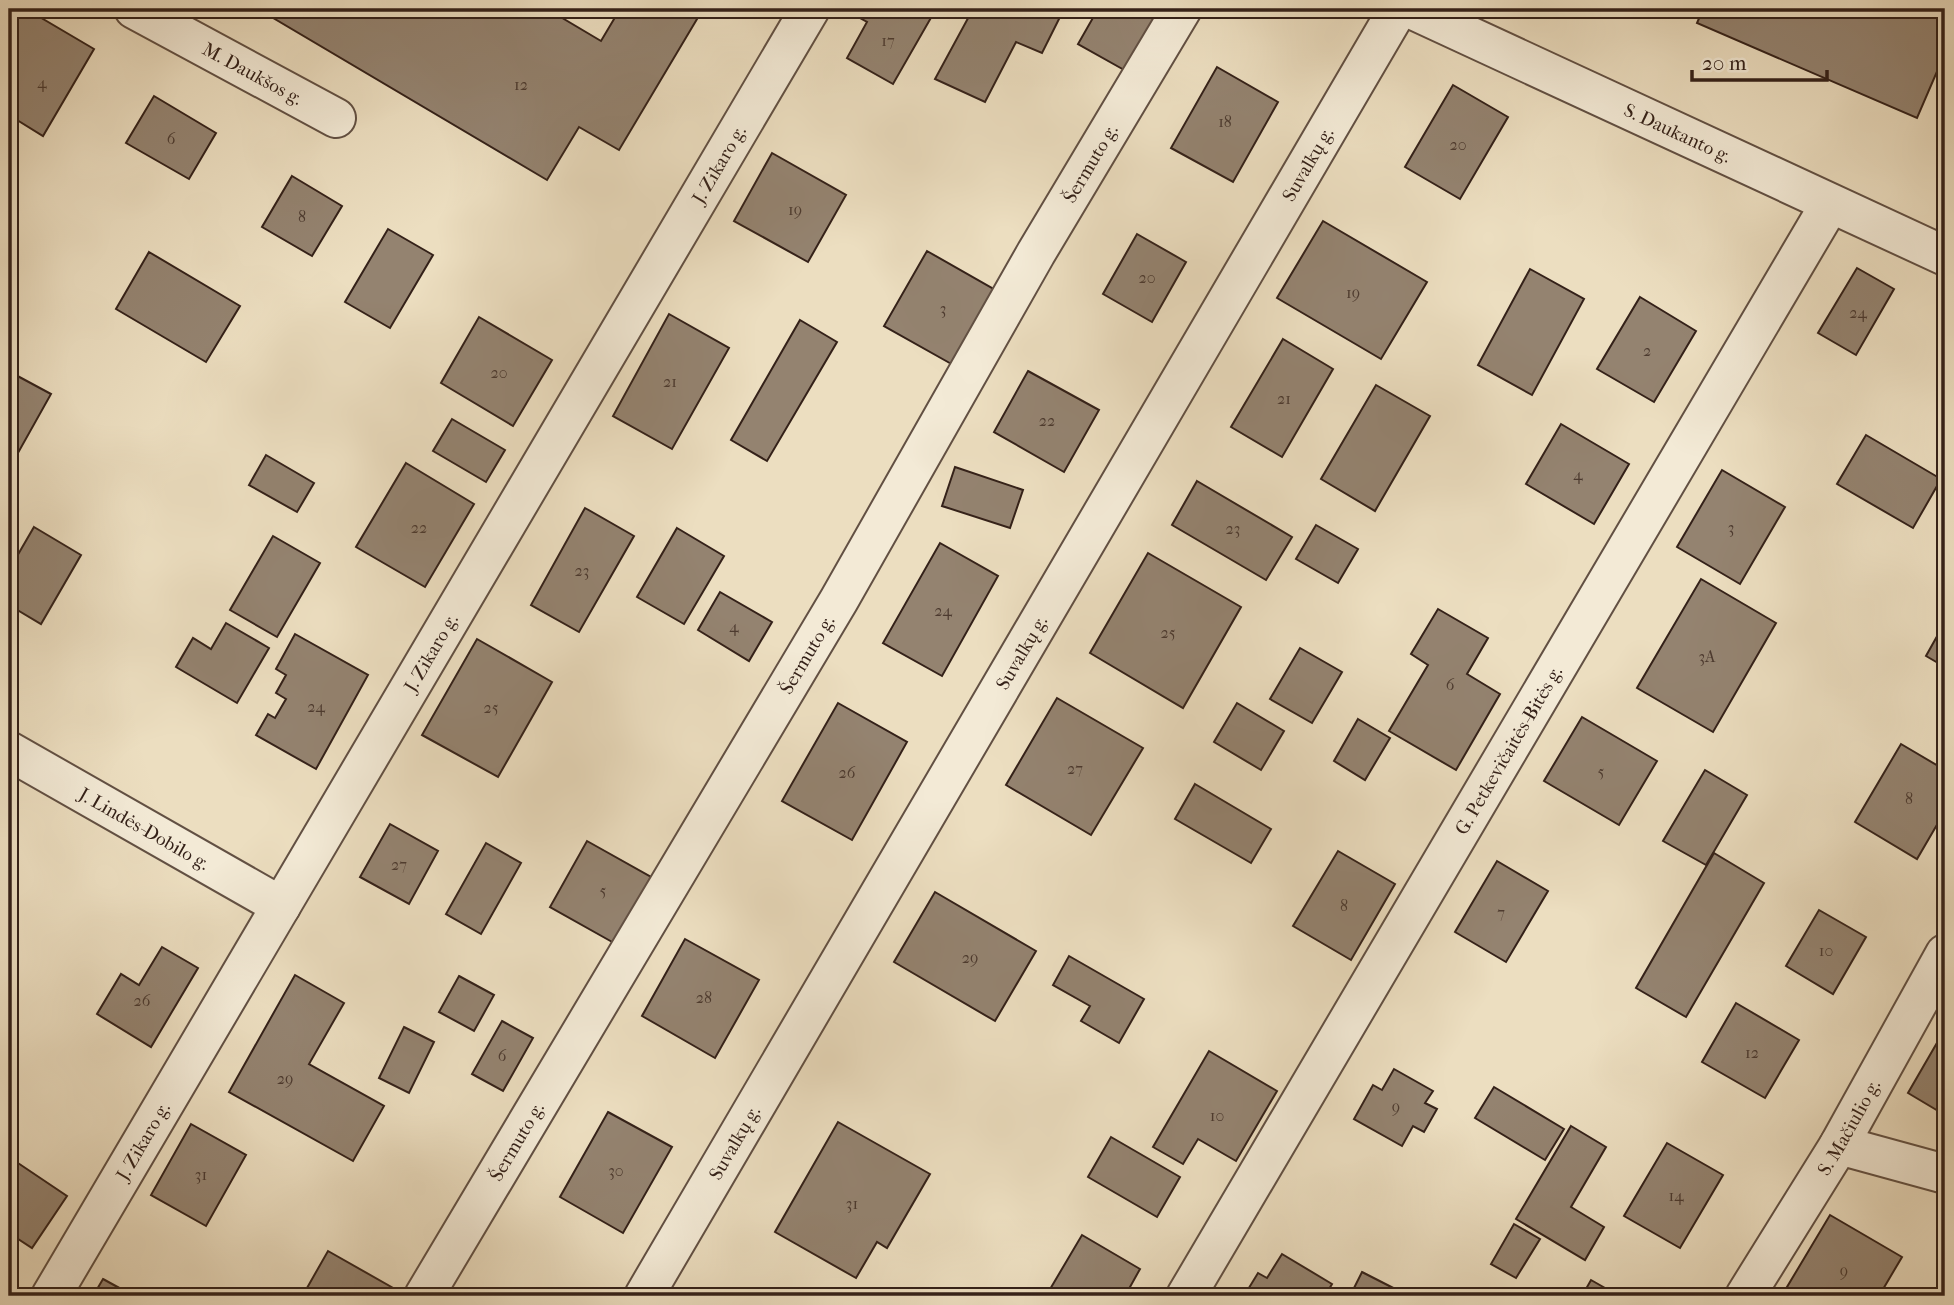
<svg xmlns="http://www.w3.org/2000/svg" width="1954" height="1305" font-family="'IM FELL French Canon',serif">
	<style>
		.building { fill: #948370; stroke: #342119; stroke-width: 2 }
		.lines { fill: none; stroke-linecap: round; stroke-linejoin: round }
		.minor-casing { stroke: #625043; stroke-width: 42 }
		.minor { stroke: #f3ead6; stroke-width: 38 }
		.labels { text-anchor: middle; stroke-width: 7; stroke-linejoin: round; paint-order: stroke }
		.number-label { font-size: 16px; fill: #4c3a2f }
		.street-label { font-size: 19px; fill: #342119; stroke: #f3ead6 }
	</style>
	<rect width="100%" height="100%" fill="#ecdec0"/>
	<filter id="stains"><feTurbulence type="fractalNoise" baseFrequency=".00286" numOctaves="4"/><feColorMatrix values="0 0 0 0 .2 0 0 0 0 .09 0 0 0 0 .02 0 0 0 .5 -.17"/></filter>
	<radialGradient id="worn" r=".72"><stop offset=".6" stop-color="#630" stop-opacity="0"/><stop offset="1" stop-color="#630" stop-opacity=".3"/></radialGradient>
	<g class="building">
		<polygon points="9,9 26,9 94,49 43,136 9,115"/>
		<polygon points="258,9 547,9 601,41 620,9 703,9 619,150 579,127 547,180"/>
		<polygon points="863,9 936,9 893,84 847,58 867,22 858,17"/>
		<polygon points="973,9 1064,9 1042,53 1016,42 985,102 935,79"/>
		<polygon points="1098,9 1162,9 1126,71 1078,44"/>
		<polygon points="1703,9 1945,9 1945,53 1917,118 1697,23"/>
		<polygon points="1217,67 1278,102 1233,182 1171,148"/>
		<polygon points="1453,85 1508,117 1460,199 1405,167"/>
		<polygon points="154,96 216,133 189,179 126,143"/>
		<polygon points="772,153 846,195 808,262 734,221"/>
		<polygon points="292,176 342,206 312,256 262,227"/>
		<polygon points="1323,221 1427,282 1381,359 1277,298"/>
		<polygon points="388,229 433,255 390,328 345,302"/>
		<polygon points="1137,234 1186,262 1152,322 1103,294"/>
		<polygon points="927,251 997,291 955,366 884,326"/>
		<polygon points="149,252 240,306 206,362 116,309"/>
		<polygon points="1857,268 1894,289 1856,355 1818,333"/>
		<polygon points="1530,269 1584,299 1532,395 1478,365"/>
		<polygon points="1640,297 1696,331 1654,402 1597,369"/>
		<polygon points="669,314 729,348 672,449 613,416"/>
		<polygon points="479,317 552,360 513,426 441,383"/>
		<polygon points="800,320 837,342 767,461 731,440"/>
		<polygon points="1283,339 1333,369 1282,457 1231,427"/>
		<polygon points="1028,371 1099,410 1064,472 994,432"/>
		<polygon points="12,373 51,394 9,469 9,378"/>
		<polygon points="1376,385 1430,416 1375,511 1321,479"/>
		<polygon points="452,419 505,450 486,482 433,451"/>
		<polygon points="1561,424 1629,464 1594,524 1526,484"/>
		<polygon points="1866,435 1941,479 1913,528 1837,484"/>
		<polygon points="266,455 314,483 297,512 249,485"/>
		<polygon points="406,463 474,504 425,587 356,547"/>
		<polygon points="955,467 1023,490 1010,528 942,506"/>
		<polygon points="1722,470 1785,507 1740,584 1677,547"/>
		<polygon points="1197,481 1292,537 1266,580 1172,525"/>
		<polygon points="585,508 634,536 579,632 531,605"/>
		<polygon points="1316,525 1358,549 1338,583 1296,559"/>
		<polygon points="34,527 81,555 41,624 9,605 9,570"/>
		<polygon points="677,528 724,556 684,624 637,597"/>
		<polygon points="273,536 320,563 277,637 230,610"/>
		<polygon points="940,543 998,576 942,676 883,643"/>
		<polygon points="1148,553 1241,607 1183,708 1090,653"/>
		<polygon points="1701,579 1776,623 1713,732 1637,688"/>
		<polygon points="720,592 772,622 749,661 698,630"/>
		<polygon points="1438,609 1488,638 1467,674 1500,694 1456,770 1389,731 1428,665 1411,654"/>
		<polygon points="1945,622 1945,667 1926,656"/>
		<polygon points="226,623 269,648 237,703 176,667 193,638 211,649"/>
		<polygon points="295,634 368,675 316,769 256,735 268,714 275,718 286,699 276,693 286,675 276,669"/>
		<polygon points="477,639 552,682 498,777 422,735"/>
		<polygon points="1300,648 1342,672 1312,723 1270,699"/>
		<polygon points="1057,698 1143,748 1091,835 1006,785"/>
		<polygon points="838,703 907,742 852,840 782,801"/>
		<polygon points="1237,703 1284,731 1261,770 1214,742"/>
		<polygon points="1582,717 1657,761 1619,825 1544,781"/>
		<polygon points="1358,719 1390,738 1365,780 1334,761"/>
		<polygon points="1901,744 1945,770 1945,811 1917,859 1855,822"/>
		<polygon points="1705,770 1747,795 1706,865 1663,841"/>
		<polygon points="1195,784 1271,829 1251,863 1175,819"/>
		<polygon points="390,824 438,851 409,904 360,877"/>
		<polygon points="587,841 651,877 614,943 550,907"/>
		<polygon points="486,843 521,863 481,934 446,914"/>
		<polygon points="1338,851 1395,884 1351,960 1293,926"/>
		<polygon points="1714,853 1764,883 1686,1017 1636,988"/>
		<polygon points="1497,861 1548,891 1506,962 1455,932"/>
		<polygon points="935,892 1036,951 995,1021 894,962"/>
		<polygon points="1819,910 1866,937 1833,994 1786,966"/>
		<polygon points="685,939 759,980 715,1058 642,1016"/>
		<polygon points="162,947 198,968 151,1047 97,1014 121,974 139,985"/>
		<polygon points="1069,956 1144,999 1119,1043 1081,1021 1090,1006 1053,985"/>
		<polygon points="295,975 344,1003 309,1064 384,1106 353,1161 229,1092"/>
		<polygon points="459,976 494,995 474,1031 439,1012"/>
		<polygon points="1736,1003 1799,1040 1765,1098 1702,1062"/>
		<polygon points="502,1021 533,1038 503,1091 472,1074"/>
		<polygon points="404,1027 434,1042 409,1093 379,1078"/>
		<polygon points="1945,1029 1945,1115 1908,1093"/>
		<polygon points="1209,1051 1277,1091 1236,1161 1198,1139 1183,1164 1153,1147"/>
		<polygon points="1394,1069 1433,1091 1425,1103 1437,1109 1424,1132 1413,1126 1402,1146 1354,1119 1373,1085 1382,1090"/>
		<polygon points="1494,1087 1564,1129 1545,1160 1475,1118"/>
		<polygon points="608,1112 672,1147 623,1233 560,1197"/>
		<polygon points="838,1122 930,1174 887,1248 877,1242 856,1278 775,1232"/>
		<polygon points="191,1124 246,1155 206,1226 151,1195"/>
		<polygon points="1571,1126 1606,1147 1571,1207 1604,1227 1585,1260 1516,1219"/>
		<polygon points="1111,1137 1180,1177 1157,1217 1088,1177"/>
		<polygon points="1667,1143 1723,1175 1680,1248 1624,1216"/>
		<polygon points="9,1157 67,1196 32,1248 9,1233"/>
		<polygon points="1830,1215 1902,1257 1879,1296 1802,1296 1787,1287"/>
		<polygon points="1514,1224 1540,1239 1516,1278 1491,1264"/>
		<polygon points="1082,1235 1140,1269 1125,1296 1046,1296"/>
		<polygon points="328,1251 402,1293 400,1296 303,1295"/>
		<polygon points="1282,1254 1332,1284 1325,1296 1244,1296 1258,1273 1267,1278"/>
		<polygon points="1362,1272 1409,1296 1350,1296"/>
		<polygon points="103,1279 134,1296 93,1296"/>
		<polygon points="1591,1280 1619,1296 1582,1296"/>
	</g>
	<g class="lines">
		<g class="minor-casing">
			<g id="minor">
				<path id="s1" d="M134 9 336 118"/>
				<path id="s2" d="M1411 9 1945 256"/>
				<path id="s3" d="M9 751 281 906"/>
				<polyline points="1839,1145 1945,1174"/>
				<path id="s4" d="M51 1296 810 9"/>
				<path id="s5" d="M424 1296 839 600 1036 253 1182 9"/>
				<path id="s6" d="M644 1296 1398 9"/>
				<path id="s7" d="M1186 1296 1830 204"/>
				<path id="s8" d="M1745 1296 1839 1145 1945 954"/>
			</g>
		</g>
		<use href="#minor" class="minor"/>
	</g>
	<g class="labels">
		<g class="number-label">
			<text x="888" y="46">17</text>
			<text x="42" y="88">4</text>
			<text x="521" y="90">12</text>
			<text x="1225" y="127">18</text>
			<text x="171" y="144">6</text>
			<text x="1458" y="150">20</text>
			<text x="795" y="215">19</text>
			<text x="302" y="222">8</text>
			<text x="1147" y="283">20</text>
			<text x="1353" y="298">19</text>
			<text x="943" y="314">3</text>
			<text x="1858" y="318">24</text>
			<text x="1647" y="356">2</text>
			<text x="499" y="378">20</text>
			<text x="670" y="387">21</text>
			<text x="1284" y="404">21</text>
			<text x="1047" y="426">22</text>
			<text x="1578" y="480">4</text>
			<text x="419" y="533">22</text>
			<text x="1731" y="533">3</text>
			<text x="1233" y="534">23</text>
			<text x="582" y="576">23</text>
			<text x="943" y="616">24</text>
			<text x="734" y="632">4</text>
			<text x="1168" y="638">25</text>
			<text x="1707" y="662">3A</text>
			<text x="1450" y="690">6</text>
			<text x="316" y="712">24</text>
			<text x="491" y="713">25</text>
			<text x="1075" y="774">27</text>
			<text x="1601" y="777">5</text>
			<text x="847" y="778">26</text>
			<text x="1909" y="804">8</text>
			<text x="399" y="870">27</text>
			<text x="603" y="896">5</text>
			<text x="1344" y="911">8</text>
			<text x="1501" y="918">7</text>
			<text x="1826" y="956">10</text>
			<text x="970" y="963">29</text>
			<text x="704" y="1003">28</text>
			<text x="142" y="1006">26</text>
			<text x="1752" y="1058">12</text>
			<text x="502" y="1061">6</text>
			<text x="285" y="1084">29</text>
			<text x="1396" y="1112">9</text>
			<text x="1217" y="1121">10</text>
			<text x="616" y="1176">30</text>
			<text x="201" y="1180">31</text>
			<text x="1676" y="1201">14</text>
			<text x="852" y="1209">31</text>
			<text x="1844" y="1276">9</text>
		</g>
		<g class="street-label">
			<text dy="7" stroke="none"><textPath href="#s1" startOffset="135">M. Daukšos g.</textPath></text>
			<text dy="7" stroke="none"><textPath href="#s2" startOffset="294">S. Daukanto g.</textPath></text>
			<text dy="7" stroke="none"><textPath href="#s5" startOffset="1314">Šermuto g.</textPath></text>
			<text dy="7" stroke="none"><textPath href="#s6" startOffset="1312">Suvalkų g.</textPath></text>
			<text dy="7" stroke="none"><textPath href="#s4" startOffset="1314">J. Zikaro g.</textPath></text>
			<text dy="7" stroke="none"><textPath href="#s6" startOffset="746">Suvalkų g.</textPath></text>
			<text dy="7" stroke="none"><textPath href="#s4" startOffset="747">J. Zikaro g.</textPath></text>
			<text dy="7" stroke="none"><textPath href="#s5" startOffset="747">Šermuto g.</textPath></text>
			<text dy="7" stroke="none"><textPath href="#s7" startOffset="634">G. Petkevičaitės-Bitės g.</textPath></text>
			<text dy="7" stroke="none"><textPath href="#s3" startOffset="156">J. Lindės-Dobilo g.</textPath></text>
			<text dy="7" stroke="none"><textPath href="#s8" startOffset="198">S. Mačiulio g.</textPath></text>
			<text dy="7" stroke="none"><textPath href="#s4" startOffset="180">J. Zikaro g.</textPath></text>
			<text dy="7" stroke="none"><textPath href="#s5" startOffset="180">Šermuto g.</textPath></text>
			<text dy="7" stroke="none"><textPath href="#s6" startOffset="178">Suvalkų g.</textPath></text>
		</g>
	</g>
	<rect width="1954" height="1305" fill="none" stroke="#ecdec0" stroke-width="35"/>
	<rect x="10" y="10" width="1933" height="1284" fill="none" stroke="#342119" stroke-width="3.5"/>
	<rect x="18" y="18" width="1919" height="1270" fill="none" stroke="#342119" stroke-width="2"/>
	<path d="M1692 70v10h135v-10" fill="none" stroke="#342119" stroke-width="3.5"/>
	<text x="1702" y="70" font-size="21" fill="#342119" stroke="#f3ead6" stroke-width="5" paint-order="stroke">20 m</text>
	<rect width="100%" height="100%" filter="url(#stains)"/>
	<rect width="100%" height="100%" fill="url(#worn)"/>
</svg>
